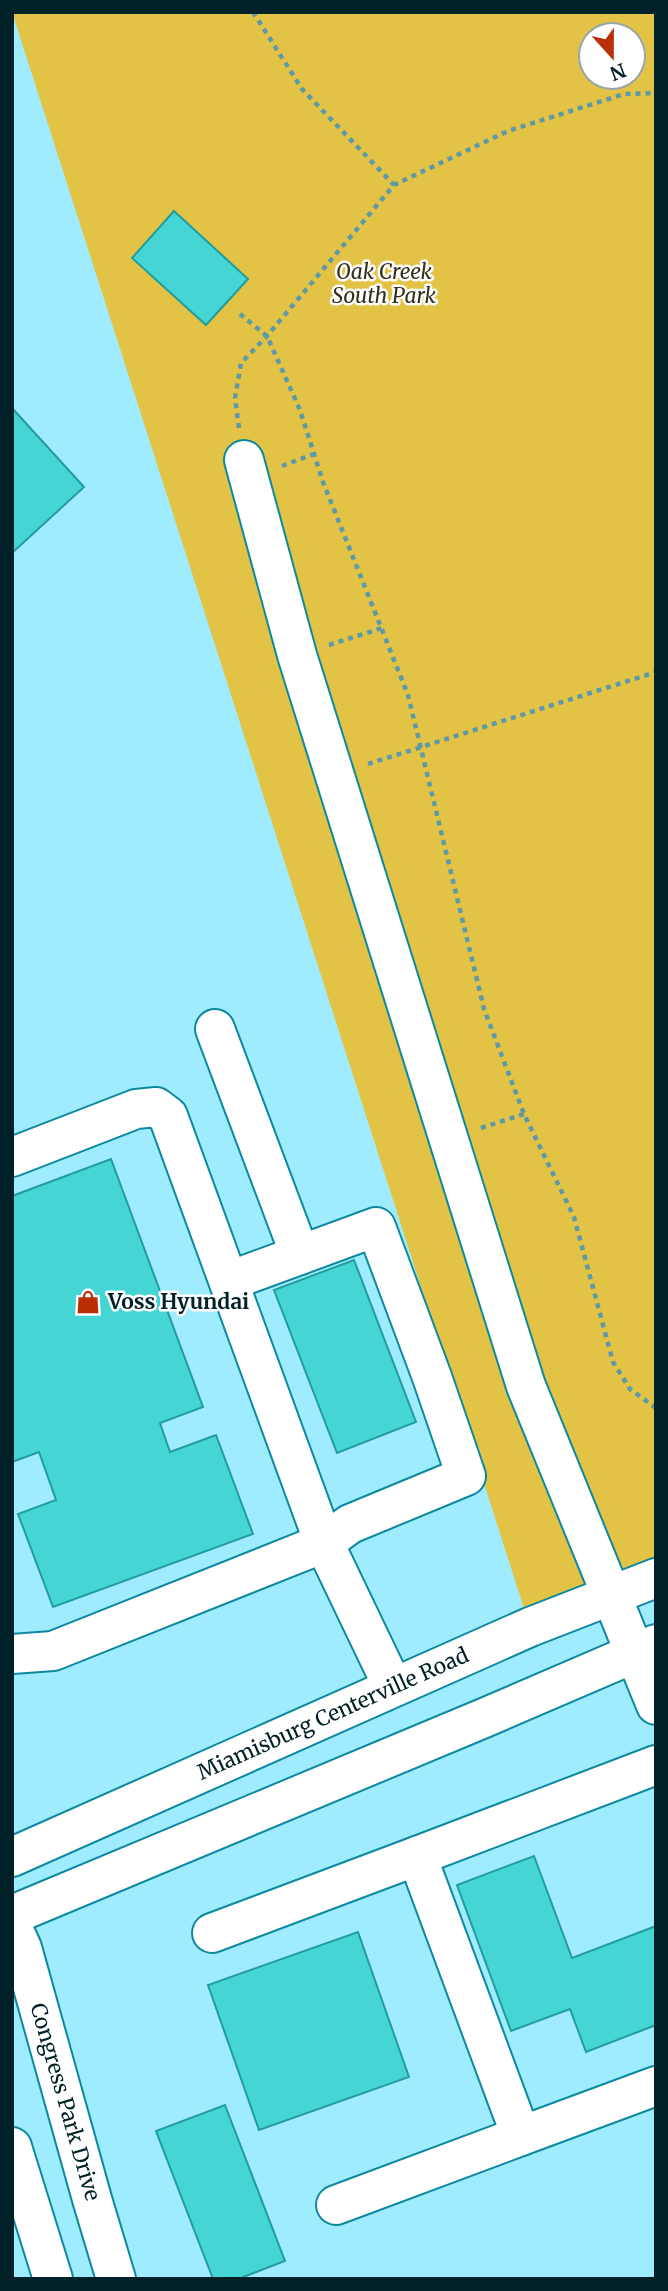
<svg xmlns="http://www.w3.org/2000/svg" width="668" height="2291" font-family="Merriweather,serif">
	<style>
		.green { fill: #e3c345; fill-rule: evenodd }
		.building { fill: #45d5d5; stroke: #239c9c; stroke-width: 2 }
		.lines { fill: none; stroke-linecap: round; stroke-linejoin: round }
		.minor-casing { stroke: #0d899f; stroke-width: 42 }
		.major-casing { stroke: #0d899f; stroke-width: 42 }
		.path { stroke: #5e99a7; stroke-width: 4.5; stroke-dasharray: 5 5; stroke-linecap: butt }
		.minor { stroke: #fff; stroke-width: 38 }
		.major { stroke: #fff; stroke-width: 38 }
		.labels { text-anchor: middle; stroke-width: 5; stroke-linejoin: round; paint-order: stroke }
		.park-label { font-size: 21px; font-style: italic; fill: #352f19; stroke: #fff }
		.poi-label { font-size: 21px; font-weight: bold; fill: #002128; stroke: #fff; text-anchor: start }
		.street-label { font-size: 21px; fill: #002128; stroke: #fff }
	</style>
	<rect width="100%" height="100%" fill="#9fecff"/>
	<path class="green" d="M12 12H656V1578L530 1627ZM591 35H633V77H591Z"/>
	<g class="building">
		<polygon points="174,211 248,279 206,325 132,258"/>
		<polygon points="12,408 84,487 12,553"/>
		<polygon points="111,1159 203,1407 160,1423 170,1452 216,1435 253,1534 53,1607 18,1514 56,1500 39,1452 12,1462 12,1196"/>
		<polygon points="354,1260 416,1422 337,1453 274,1290"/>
		<polygon points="534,1856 572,1958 656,1926 656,2025 586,2052 570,2009 511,2031 457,1885"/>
		<polygon points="358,1932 409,2077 259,2130 208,1985"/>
		<polygon points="225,2105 285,2261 238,2279 213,2279 156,2131"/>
	</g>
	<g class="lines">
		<g class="minor-casing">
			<g id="minor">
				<polyline points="244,460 297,655 526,1386 656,1705"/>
				<polyline points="215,1029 300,1255"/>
				<polyline points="12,1157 136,1109 156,1107 168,1116 324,1543 393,1687"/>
				<polyline points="12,1654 53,1651 324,1543 350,1524 466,1476 432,1377 376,1227 229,1281"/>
				<polyline points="656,1765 417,1856 521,2136 656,2086"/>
				<polyline points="12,1926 22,1948 92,2199 116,2279"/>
				<polyline points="212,1933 417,1856"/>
				<polyline points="12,2147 53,2279"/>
				<polyline points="336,2205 521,2136"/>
			</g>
		</g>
		<g class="major-casing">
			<g id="major">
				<polyline points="12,1857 530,1627 656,1578"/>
				<polyline points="12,1915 484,1718 656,1644"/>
			</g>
		</g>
		<g class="path">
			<polyline points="253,12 302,89 394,185"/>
			<polyline points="240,314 267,336 300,410 323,482 408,695 484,1009 524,1114 574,1217 613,1362 630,1389 656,1408"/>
			<polyline points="239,428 235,398 241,363 267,336 394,185 508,131 624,94 656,93"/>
			<polyline points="282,466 314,454"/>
			<polyline points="329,645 382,628"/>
			<polyline points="368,764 656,672"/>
			<polyline points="481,1128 524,1114"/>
		</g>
		<use href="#minor" class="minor"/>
		<use href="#major" class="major"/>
	</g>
	<defs>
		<g id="shop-bare" transform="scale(1.89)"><path d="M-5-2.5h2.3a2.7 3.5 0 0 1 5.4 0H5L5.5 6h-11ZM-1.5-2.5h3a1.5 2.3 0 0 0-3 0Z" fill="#b92f06" stroke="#fff" stroke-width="2.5" paint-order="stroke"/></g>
	</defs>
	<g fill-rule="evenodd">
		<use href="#shop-bare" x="88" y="1302"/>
	</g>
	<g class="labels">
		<g class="park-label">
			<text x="384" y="279">Oak Creek<tspan x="384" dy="24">South Park</tspan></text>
		</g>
		<g class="poi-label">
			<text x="108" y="1309">Voss Hyundai</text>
		</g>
		<g class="street-label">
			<text transform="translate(333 1714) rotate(-24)" y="7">Miamisburg Centerville Road</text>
			<text transform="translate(65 2102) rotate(74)" y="7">Congress Park Drive</text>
		</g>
	</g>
	<rect width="668" height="2291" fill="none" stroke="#002128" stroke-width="28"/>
	<g transform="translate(612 56) rotate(159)"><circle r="33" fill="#ffffff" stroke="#99a6a9" stroke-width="2"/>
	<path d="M0-5L12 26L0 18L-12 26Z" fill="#b92f06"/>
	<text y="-10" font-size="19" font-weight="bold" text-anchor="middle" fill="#002128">N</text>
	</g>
</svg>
